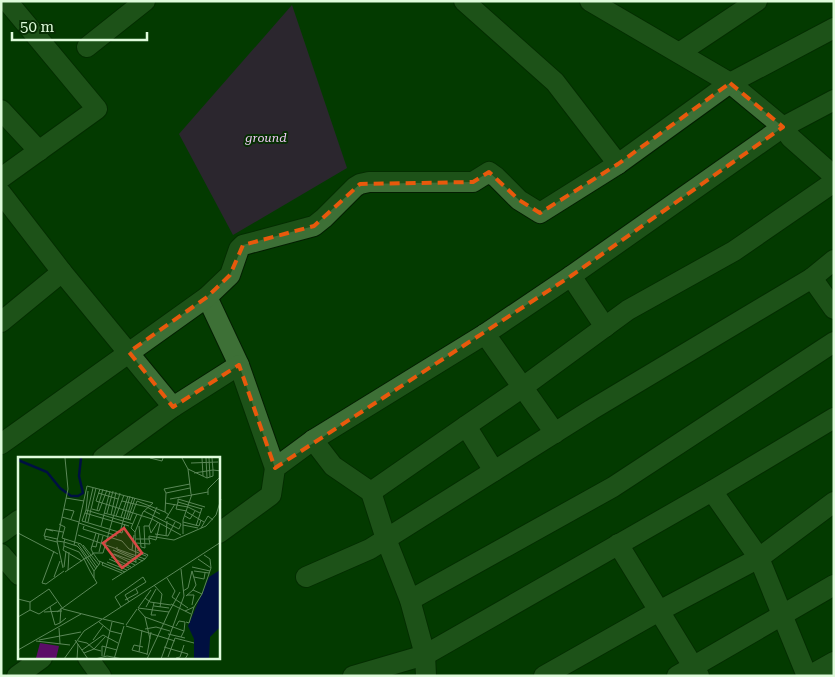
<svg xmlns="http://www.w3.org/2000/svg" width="835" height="677" font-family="'Roboto Serif',serif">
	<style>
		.green { fill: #5b0e67 }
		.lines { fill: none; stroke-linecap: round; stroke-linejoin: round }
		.minor-casing { stroke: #041e02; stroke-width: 22 }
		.minor { stroke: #3d7036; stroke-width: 20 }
		.marked { fill: none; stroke: #e8590c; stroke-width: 4; stroke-dasharray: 10 6; stroke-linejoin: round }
		.labels { text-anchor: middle; stroke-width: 4; stroke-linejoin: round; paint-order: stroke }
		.park-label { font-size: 12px; font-style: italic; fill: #f3cbfa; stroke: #072f03 }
		.inset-river { fill: none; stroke: #001041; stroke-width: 2.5 }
		.inset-road { fill: none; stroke: #5b8858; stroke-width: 1 }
		.view { fill: #d74843; fill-opacity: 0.15; stroke: #d74843; stroke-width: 2.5 }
		.inset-edge { fill: none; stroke: #dffbdb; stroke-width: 2.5 }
	</style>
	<rect width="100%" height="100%" fill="#033b00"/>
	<polygon class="green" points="292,5 347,168 233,235 179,134"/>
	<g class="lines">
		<g class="minor-casing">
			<g id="minor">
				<polyline points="464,1 555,82 618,164"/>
				<polyline points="590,1 730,83 783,127 791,138 834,176"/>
				<polyline points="87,47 145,1"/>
				<polyline points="679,53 757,1"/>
				<polyline points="1,110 39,151"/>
				<polyline points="1,178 97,109 7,1"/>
				<polyline points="1,193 62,272 173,407"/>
				<polyline points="571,276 605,327"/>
				<polyline points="812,278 834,309"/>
				<polyline points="207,297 239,365 275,468"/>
				<polyline points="1,322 62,272"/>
				<polyline points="485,334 555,433"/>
				<polyline points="466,426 494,471"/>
				<polyline points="313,440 333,466 371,492 466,426 523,387 628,310 734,251 834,182"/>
				<polyline points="1,444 207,297 230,275 239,249 243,245 314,226 324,218 355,187 360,184 369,182 473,182 489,172 496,177 519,200 540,213 618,164 730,83 834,28"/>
				<polyline points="103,458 173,407 239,365"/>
				<polyline points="712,491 759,558 807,676"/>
				<polyline points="371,492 386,539 410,600 425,655 426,676"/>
				<polyline points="1,533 19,520"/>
				<polyline points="219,533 271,495 275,468 313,440 485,334 571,276 783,127 834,100"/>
				<polyline points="618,544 699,676"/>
				<polyline points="1,554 19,575"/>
				<polyline points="306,577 370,549 591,410 812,278 834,260"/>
				<polyline points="410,600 613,487 834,342"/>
				<polyline points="88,658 101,676"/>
				<polyline points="17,676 42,658"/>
				<polyline points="353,676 425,655 712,491 834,418"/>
				<polyline points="544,676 659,611 759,558 834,502"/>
				<polyline points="677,676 834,585"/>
				<polyline points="809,676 834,662"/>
			</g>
		</g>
		<use href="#minor" class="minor"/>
	</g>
	<path d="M0 0H835V677H0ZM730 83 783 127 571 276 275 468 239 365 173 407 129 352 207 297 230 275 243 245 314 226 360 184 473 182 489 172 519 200 540 213 618 164Z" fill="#033b00" fill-opacity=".55" fill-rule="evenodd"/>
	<path class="marked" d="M730 83 783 127 571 276 275 468 239 365 173 407 129 352 207 297 230 275 243 245 314 226 360 184 473 182 489 172 519 200 540 213 618 164Z"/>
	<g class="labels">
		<g class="park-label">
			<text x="266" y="142">ground</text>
		</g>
	</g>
	<g transform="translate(18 457)">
		<rect width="202" height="202" fill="#033b00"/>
		<path d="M22 186 41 189 38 202 18 201Z" fill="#5b0e67"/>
		<path d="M202 113V170L192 180 191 202H176V182L170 169 191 120Z" fill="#001041"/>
		<path class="inset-river" d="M0 3 29 15 42 31 53 39H60L65 36 61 19 63 1"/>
		<path class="inset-road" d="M132 1 144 4 145 1M164 1 170 12 173 37M184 1 185 19M188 1 189 21M191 1 192 20M173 6 200 5M170 12 189 21 195 19V13L203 14M176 16 195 13 194 1M82 32 78 44 134 62 163 78M80 36 100 42M148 36 146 32 172 27M190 38V32L203 19M48 41 66 44M152 42 190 35M104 44 129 50 142 57M160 45V42L187 50M147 46 170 50 182 56M139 50 131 69 133 76 140 65M46 52 56 54 53 62M74 52 81 54 89 33M68 53 64 64 104 76 107 67M68 53 115 67M68 53 70 34M79 53 85 32M126 54 161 72 163 67M169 54 158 52 160 45 184 52M169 55 186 65M67 56 111 69M86 56 113 63M89 56 95 34M93 58 98 35M151 58 147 55 148 36 172 31M98 59 106 38M167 59 172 62 177 54M44 60 61 65M103 60 110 39M149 60 163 67M108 62 115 40M110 62 117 41M112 63 119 44 147 55M147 63 157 47M67 65 75 31M70 65 78 31M165 65 181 69 183 63M61 66 99 79M41 67 47 70 44 81 47 82M165 68 180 71M66 69 65 72 104 84 111 92 128 99M83 69 92 34M121 69 123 90 127 91 126 69H131M178 69 184 51M183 71 190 59 195 63M28 72 45 75M35 74 28 72 26 79 39 82M102 75 112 39M0 76 40 97M78 76 73 92 75 96H85L102 36M137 77 150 79 157 65M165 77V63L174 37M60 78 127 102M27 79V82L39 85M148 79 149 64M131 81 138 83 142 66M118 82H131L132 87 118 86M131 82V79L156 83 188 69 198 58 203 42M39 84 46 85 47 82 63 87 79 110M60 87 78 112M56 88 69 29 135 46 125 55 117 75M65 88 81 108M46 89 45 93 64 104M74 89 78 90 81 77M99 90V93L125 104M95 93 118 103M114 93 116 78M36 94 24 126 28 127 46 114M81 95 85 79M91 95 117 108M96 97 118 105M93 100 113 110M91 102 111 111M180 102 193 111 192 102 186 98M81 104 107 115M85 105 84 108 104 116M89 105 109 113M118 106 117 75 113 71 119 57M46 110 48 94M174 110 192 114M45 111 39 84 50 32 47 1M50 113 51 95M176 114 191 116M47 115 66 102 74 98 75 96 82 106 76 114V121L72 114 66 102 61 95 46 89V85L59 89 62 92 68 101 71 106 76 114M36 120 42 104M176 120 186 122 187 116M149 121 157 134 154 140 170 151M94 123 127 102 130 98 119 93M136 128 144 137 142 150M165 134 170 131 174 114 178 128 175 133M184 137 193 111M169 138H176L174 148M168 139 175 133 184 137 176 150M127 141 132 145 153 148M0 142 12 145 31 132 45 152 84 162M107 143 120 136 118 132M136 146 133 158H138M153 147 173 157M136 149 151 151M32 150 37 168 42 166M103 150 97 140 125 120 128 125 107 138 111 145M128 150 138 132M43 151 42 166 48 161M120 151 151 155 162 135M120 151 133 133M120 152 127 160 166 174 163 180M12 153 21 157 39 145M167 154 176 150 171 166 168 165M26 155 44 154M39 155 79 126 76 121M0 160 12 153V145M127 160 132 182M85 162 106 167M81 165 92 174 104 177M108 168 119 152M108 169 157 184M158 169 161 164 167 165 166 174M41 171 42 187M127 172 138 170 152 174M150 177 167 181M21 183 63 175M57 183 70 202M75 183 85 169M18 184 52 188M60 184 69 186 76 192 87 180M125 190 116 188 114 193 129 197M146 190 170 197 167 202M0 193 63 157M64 193 85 178 100 186M121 195 124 173M66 196 76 192 83 194M129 198 133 175M84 199V189L99 193M86 199 94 165M150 200 157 181 176 186M158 201 162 200 166 188M46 202 66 174 203 85M59 202 60 187M77 202 89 199 105 202M96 202 106 169M129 202 151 155M143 202 166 139 163 112"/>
		<path class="view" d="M106 71 124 96 104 111 85 86Z"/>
		<rect width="202" height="202" class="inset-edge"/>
	</g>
	<rect width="835" height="677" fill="none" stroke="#dffbdb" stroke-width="5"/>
	<path d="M12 32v8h135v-8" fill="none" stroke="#dffbdb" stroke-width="2.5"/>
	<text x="20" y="32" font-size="15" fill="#dffbdb" stroke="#072f03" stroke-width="4" paint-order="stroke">50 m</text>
</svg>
